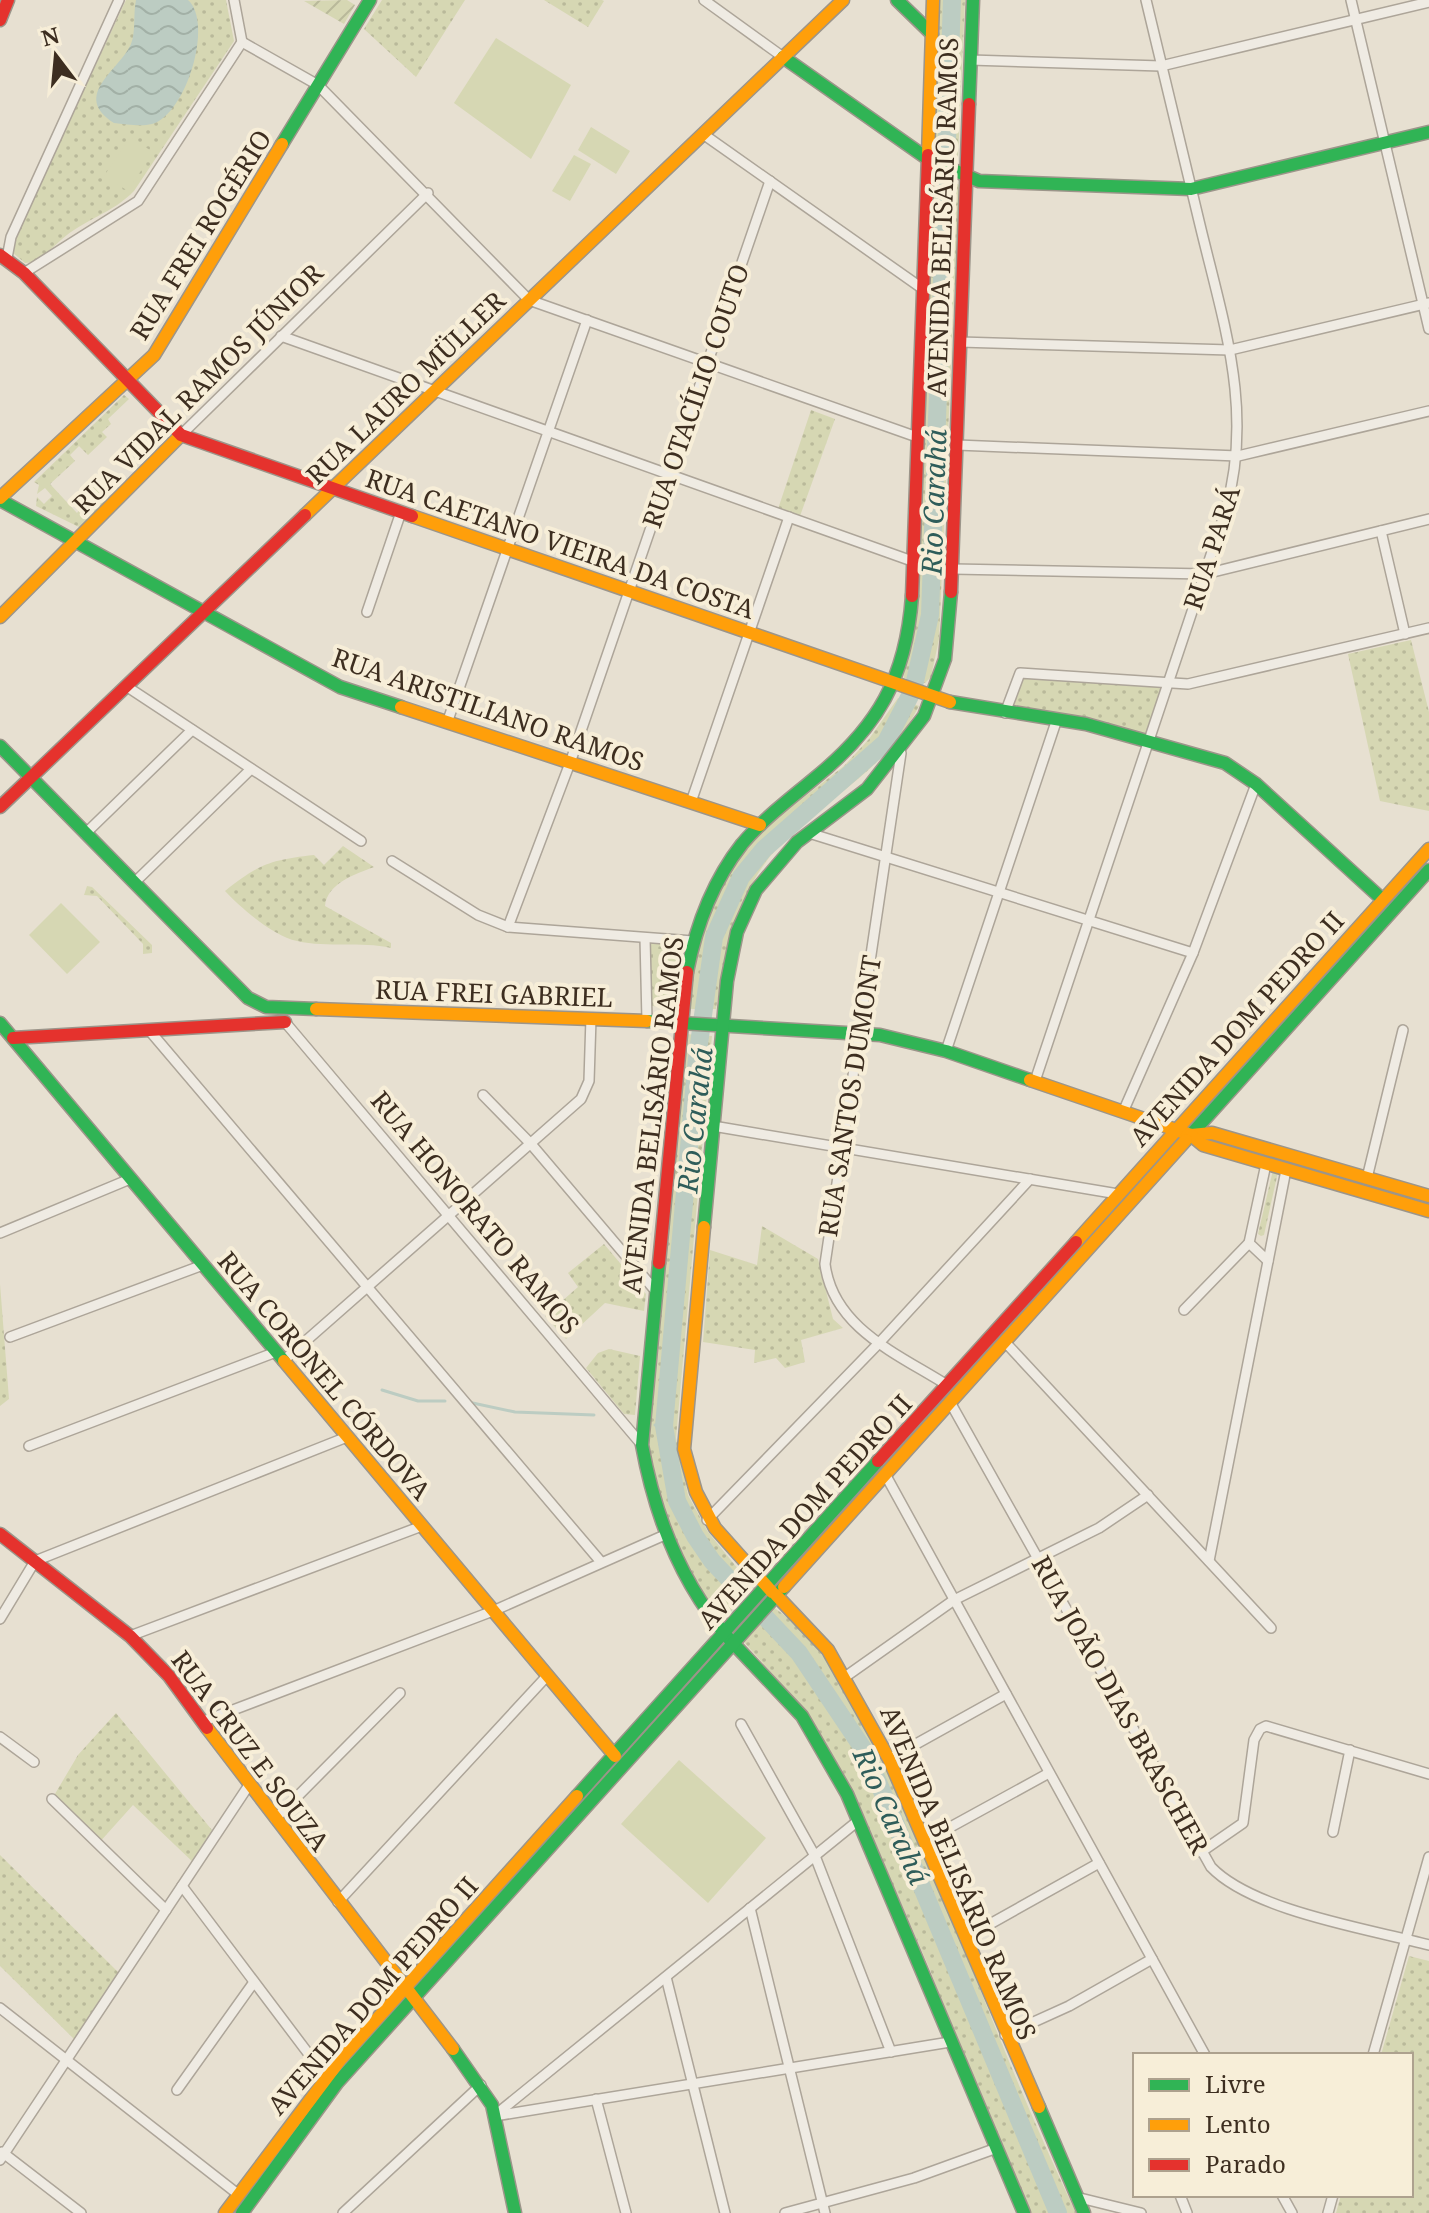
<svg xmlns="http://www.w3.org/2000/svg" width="1429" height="2213" font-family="'Noto Serif',serif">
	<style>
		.grass { fill: url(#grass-dots) }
		.garden { fill: url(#garden-furrows) }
		.pitch { fill: #d6d7b3 }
		.water { fill: url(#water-waves) }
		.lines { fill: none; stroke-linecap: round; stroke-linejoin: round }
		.stream { stroke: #bcccc2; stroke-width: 3 }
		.river { stroke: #bcccc2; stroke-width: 18 }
		.street-casing { stroke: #ada599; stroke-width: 12 }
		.fast-casing { stroke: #9c958a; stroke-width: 15 }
		.slow-casing { stroke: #9c958a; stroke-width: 15 }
		.jam-casing { stroke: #9c958a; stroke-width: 15 }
		.street { stroke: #efebe3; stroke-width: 9 }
		.fast { stroke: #30b455; stroke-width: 12 }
		.slow { stroke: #ff9f0a; stroke-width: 12 }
		.jam { stroke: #e5322d; stroke-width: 12 }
		.labels { text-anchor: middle; stroke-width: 8; stroke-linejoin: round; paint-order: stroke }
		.street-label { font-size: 26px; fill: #3d2e20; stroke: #f7eed8 }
		.water-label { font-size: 28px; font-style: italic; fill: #2f5d5a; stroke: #f7eed8 }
	</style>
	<defs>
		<pattern id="grass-dots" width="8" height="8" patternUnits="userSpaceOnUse" patternTransform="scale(2)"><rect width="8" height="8" fill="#d6d7b3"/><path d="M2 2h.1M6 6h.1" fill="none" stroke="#b9b99a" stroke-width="1.8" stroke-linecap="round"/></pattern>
		<pattern id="garden-furrows" width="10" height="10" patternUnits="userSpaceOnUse" patternTransform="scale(2)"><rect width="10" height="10" fill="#d6d7b3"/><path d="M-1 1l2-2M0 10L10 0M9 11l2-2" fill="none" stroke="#b9b99a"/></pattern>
		<pattern id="water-waves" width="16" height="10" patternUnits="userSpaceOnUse" patternTransform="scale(2)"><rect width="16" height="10" fill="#bcccc2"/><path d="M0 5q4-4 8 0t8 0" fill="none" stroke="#a2b0a6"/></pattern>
	</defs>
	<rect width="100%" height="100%" fill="#e7e0d1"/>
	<g class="grass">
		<path d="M126 0H226L234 41 134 191C113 213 83 220 61 240 50 249 40 263 25 263L12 252 22 223Z"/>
		<polygon points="382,0 465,0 416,77 364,29"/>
		<polygon points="544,0 602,0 604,1 588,27"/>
		<polygon points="938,0 965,0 958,159 953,162 937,155 935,147"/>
		<polygon points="939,172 959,185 939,639 931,677 925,683 904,678 903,674 932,188 934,175"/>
		<polygon points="124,395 129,399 108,419 111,424 102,432 107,437 88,455 79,446 70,455 75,461 50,484 77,513 88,498 87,491 93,477 108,493 103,499 106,503 81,528 36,506 37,497 44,504 52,496 45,488 37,494 39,485 34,482"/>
		<polygon points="811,410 835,419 800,516 778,509"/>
		<polygon points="1411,640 1429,712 1429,811 1380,801 1348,654"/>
		<polygon points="1023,676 1165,686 1147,738 1009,712"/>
		<path d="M898 698 919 706C889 765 837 792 791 834 739 881 728 944 716 1009H686L695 950 721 885 740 856 773 821 844 766 869 739Z"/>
		<path d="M343 846 374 867C356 874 327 883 325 906L391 943V948C360 941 328 948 297 941 273 936 242 909 225 891 259 864 270 860 314 855L324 865Z"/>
		<polygon points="87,886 92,887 152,945 152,953 143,954 143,944 97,896 84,895"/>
		<polygon points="650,942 683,945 674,1008 652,1006"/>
		<path d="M685 1034 712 1036 676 1438 688 1495 708 1532 752 1586 750 1592 726 1616C701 1610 663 1518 655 1492 650 1475 649 1454 646 1436Z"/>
		<polygon points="1273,1170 1278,1172 1264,1235 1261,1236 1258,1234"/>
		<polygon points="762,1226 818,1259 833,1319 843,1328 801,1340 805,1362 785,1368 776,1358 754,1363 755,1350 703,1342 710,1250 757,1265"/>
		<polygon points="604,1244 646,1294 644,1311 605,1303 566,1339 545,1316 578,1287 568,1273"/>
		<polygon points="0,1284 9,1399 0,1406"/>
		<polygon points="609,1349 640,1356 635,1415 624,1414 586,1368 598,1353"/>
		<path d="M773 1607C865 1667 940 1891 982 1994 1011 2068 1042 2141 1076 2213H1030L981 2104 930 1970 853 1792 808 1714 743 1641Z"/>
		<polygon points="116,1713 216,1835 196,1865 133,1805 98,1844 52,1799 78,1755"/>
		<polygon points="0,1855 122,1976 78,2043 0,1966"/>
		<polygon points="1409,1956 1429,1961 1429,2213 1336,2213 1341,2195 1411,2195 1411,2055 1381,2055"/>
	</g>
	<polygon class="garden" points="347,0 355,5 344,24 304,1"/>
	<g class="pitch">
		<polygon points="496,38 571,85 531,159 454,103"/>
		<polygon points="591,127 630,151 616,174 578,150"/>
		<polygon points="130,137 153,152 128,191 104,176"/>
		<polygon points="574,155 591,164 570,201 552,191"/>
		<polygon points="61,903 100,942 67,974 29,935"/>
		<polygon points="653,949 669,949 670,980 653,981"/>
		<polygon points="679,1760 766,1838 708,1903 621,1824"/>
	</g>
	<path class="water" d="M136 0H188C214 23 186 115 152 124 140 127 126 124 114 123 71 95 119 71 131 44 136 32 133 14 136 0Z"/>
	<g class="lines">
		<g class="stream">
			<polyline points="382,1390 418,1401 445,1401"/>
			<polyline points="468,1402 515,1412 594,1415"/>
			<polyline points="655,1425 664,1426"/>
		</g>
		<polyline class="river" points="952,0 930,615 913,690 886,742 764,849 741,877 714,937 697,1058 664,1426 677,1501 695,1536 712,1561 799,1653 866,1753 1058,2213"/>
		<g class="street-casing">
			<g id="street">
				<polyline points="234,0 242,42"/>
				<polyline points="704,0 783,57"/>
				<polyline points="1351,0 1429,329"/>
				<polyline points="242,42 318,85 529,300 917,437"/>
				<polyline points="970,60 1161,66 1429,2"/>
				<polyline points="703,134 923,289"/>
				<polyline points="7,258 11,237 119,0"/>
				<polyline points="24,273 138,201 242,42"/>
				<polyline points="281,336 912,561"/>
				<polyline points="960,342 1230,350 1429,303"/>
				<polyline points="181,435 428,193"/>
				<polyline points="957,445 1238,456 1429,411"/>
				<polyline points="1381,531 1405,634"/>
				<polyline points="953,569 1205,574 1429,519"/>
				<polyline points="367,612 401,512"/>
				<polyline points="126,686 361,841"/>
				<polyline points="1005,713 1020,673 1188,684 1429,628"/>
				<polyline points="447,723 587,320"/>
				<path d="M901 753 825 1264C833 1328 898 1354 947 1385"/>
				<polyline points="691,802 789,517"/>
				<polyline points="809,833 1193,953"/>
				<polyline points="85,834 192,730"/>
				<polyline points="392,861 478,915 508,927 693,941"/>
				<polyline points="134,883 251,769"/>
				<polyline points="508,927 570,763 770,181"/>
				<polyline points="645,938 647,1020"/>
				<polyline points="285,1022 642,1445"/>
				<polyline points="149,1030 601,1562"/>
				<polyline points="946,1051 1057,719"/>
				<path d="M1035 1081 1224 516C1255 414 1224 325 1200 225 1182 150 1164 75 1146 0"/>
				<polyline points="483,1095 531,1144 654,1289"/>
				<polyline points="1123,1112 1193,953 1256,784"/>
				<polyline points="713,1126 1118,1194"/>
				<polyline points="1266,1164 1249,1243 1268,1261"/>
				<polyline points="1367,1178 1403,1030"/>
				<polyline points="0,1233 130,1179"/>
				<polyline points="1184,1310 1249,1243"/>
				<polyline points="10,1337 203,1265"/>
				<polyline points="1005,1342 1271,1628"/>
				<polyline points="283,1361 581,1099 589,1081 591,1018"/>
				<path d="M950 1402 1211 1867C1253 1911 1369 1929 1429 1945"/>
				<polyline points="29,1446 276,1352"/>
				<polyline points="885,1474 1205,2055"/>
				<polyline points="707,1520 880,1342 1030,1179"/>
				<polyline points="1209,1561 1286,1170"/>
				<polyline points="0,1619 35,1561 347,1437"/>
				<polyline points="130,1636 422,1526"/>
				<polyline points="845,1677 954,1600 1099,1528 1148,1495"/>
				<polyline points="204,1721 493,1611 667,1534"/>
				<polyline points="741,1724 815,1856 891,2052"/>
				<polyline points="0,1737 34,1762"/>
				<polyline points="889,1759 1006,1694"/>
				<polyline points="52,1799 166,1910"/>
				<polyline points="275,1819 400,1693"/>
				<polyline points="1333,1832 1350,1750"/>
				<polyline points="925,1841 1049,1773"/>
				<polyline points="1201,1852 1243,1823 1254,1740 1260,1729 1266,1726 1429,1774"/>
				<polyline points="182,1886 326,2077"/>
				<polyline points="338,1902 547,1676"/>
				<polyline points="750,1908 825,2213"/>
				<polyline points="965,1938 1099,1863"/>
				<polyline points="666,1977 725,2213"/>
				<polyline points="0,2008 239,2195"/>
				<polyline points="1005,2035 1069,2006 1152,1959"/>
				<polyline points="1373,2055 1429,1857"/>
				<polyline points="177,2090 254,1982"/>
				<polyline points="596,2099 626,2213"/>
				<polyline points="494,2116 859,1820"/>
				<polyline points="495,2116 950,2042"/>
				<polyline points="2,2152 81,2213"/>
				<polyline points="0,2160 249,1785"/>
				<polyline points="1180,2195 1187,2213"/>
				<polyline points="1282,2195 1292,2213"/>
				<polyline points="1076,2197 1141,2213"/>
				<polyline points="343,2213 481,2085"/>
				<polyline points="785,2213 914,2178 994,2149"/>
				<polyline points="1328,2213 1333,2195"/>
			</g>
		</g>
		<g class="fast-casing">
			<g id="fast">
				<polyline points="897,0 932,34"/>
				<polyline points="783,57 928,159 979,181 1191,189 1429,132"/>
				<polyline points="969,104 973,0"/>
				<polyline points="282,144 370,0"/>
				<polyline points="0,500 340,687 401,707"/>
				<polyline points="950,702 1086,724 1225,763 1256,784 1383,900"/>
				<polyline points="0,746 248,998 266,1007 316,1009"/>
				<path d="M687 972C696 926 713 881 742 844 763 819 790 799 815 778 878 727 906 678 912 596"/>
				<polyline points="647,1021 880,1035 946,1051 1030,1080"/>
				<polyline points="0,1023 284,1361"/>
				<polyline points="1186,1140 1429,870"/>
				<polyline points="704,1227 727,981 737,932 756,890 797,842 867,789 924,716 945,659 951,592"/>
				<path d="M659 1263 642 1445C655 1517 681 1584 730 1640"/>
				<polyline points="733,1643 802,1716 847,1794 1024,2213"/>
				<polyline points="577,1796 878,1461"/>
				<polyline points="453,2049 492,2105 515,2213"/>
				<polyline points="1039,2107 1084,2213"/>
				<polyline points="242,2213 337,2083 784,1587"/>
			</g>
		</g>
		<g class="slow-casing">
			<g id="slow">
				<polyline points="928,155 933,0"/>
				<polyline points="0,498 154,355 282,144"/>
				<polyline points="305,515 843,0"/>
				<polyline points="412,516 950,702"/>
				<polyline points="0,617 181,435"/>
				<polyline points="401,707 760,825"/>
				<polyline points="316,1009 647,1021"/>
				<polyline points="1030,1080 1191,1135 1212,1133 1429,1196"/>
				<polyline points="1191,1135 1203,1145 1429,1211"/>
				<polyline points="704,1227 684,1449 696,1492 715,1528 772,1592"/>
				<polyline points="1076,1242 1429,849"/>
				<polyline points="284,1361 615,1756"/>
				<polyline points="784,1587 1186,1140"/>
				<polyline points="776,1595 828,1650 889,1759 1039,2107"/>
				<polyline points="207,1728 453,2049"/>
				<polyline points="225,2213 341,2059 577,1796"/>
			</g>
		</g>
		<g class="jam-casing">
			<g id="jam">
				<polyline points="0,20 8,0"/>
				<polyline points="0,255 24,273 181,435 412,516"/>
				<polyline points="951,592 969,104"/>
				<polyline points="912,596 928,155"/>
				<polyline points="0,807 305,515"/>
				<polyline points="13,1038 285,1022"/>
				<polyline points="659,1263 687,972"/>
				<polyline points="878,1461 1076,1242"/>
				<polyline points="0,1534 130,1636 169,1676 207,1728"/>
			</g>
		</g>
		<use href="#street" class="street"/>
		<use href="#fast" class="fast"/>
		<use href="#slow" class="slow"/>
		<use href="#jam" class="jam"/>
	</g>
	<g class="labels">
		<g class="street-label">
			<text transform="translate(943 217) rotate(-88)" y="9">AVENIDA BELISÁRIO RAMOS</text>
			<text transform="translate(201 235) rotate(-58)" y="9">RUA FREI ROGÉRIO</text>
			<text transform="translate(406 388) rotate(-44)" y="9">RUA LAURO MÜLLER</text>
			<text transform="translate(198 389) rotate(-45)" y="9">RUA VIDAL RAMOS JÚNIOR</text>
			<text transform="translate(696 396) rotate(-71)" y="9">RUA OTACÍLIO COUTO</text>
			<text transform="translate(560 544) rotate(19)" y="9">RUA CAETANO VIEIRA DA COSTA</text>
			<text transform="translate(1212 548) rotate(-72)" y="9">RUA PARÁ</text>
			<text transform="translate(488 710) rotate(19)" y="9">RUA ARISTILIANO RAMOS</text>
			<text transform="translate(494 994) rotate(2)" y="9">RUA FREI GABRIEL</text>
			<text transform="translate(1237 1029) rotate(-48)" y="9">AVENIDA DOM PEDRO II</text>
			<text transform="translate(850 1096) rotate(-81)" y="9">RUA SANTOS DUMONT</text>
			<text transform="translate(653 1115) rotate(-83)" y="9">AVENIDA BELISÁRIO RAMOS</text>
			<text transform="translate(475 1213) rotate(50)" y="9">RUA HONORATO RAMOS</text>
			<text transform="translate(324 1376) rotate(50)" y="9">RUA CORONEL CÓRDOVA</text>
			<text transform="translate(805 1512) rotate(-48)" y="9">AVENIDA DOM PEDRO II</text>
			<text transform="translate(1120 1705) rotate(61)" y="9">RUA JOÃO DIAS BRASCHER</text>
			<text transform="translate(250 1751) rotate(53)" y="9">RUA CRUZ E SOUZA</text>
			<text transform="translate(958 1873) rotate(67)" y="9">AVENIDA BELISÁRIO RAMOS</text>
			<text transform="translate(373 1996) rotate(-49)" y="9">AVENIDA DOM PEDRO II</text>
		</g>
		<g class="water-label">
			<text transform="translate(934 502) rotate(-88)" y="10">Rio Carahá</text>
			<text transform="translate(695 1120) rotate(-84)" y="10">Rio Carahá</text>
			<text transform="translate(891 1816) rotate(66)" y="10">Rio Carahá</text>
		</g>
	</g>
	<rect x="1133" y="2053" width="280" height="144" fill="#f7eed8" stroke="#ada18e" stroke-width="2"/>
	<rect x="1149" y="2079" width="40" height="12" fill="#30b455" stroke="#ada18e" stroke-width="2"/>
	<text x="1205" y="2093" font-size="24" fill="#3d2e20">Livre</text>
	<rect x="1149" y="2119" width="40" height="12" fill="#ff9f0a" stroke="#ada18e" stroke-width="2"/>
	<text x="1205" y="2133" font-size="24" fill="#3d2e20">Lento</text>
	<rect x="1149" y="2159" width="40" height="12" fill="#e5322d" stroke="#ada18e" stroke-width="2"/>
	<text x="1205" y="2173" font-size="24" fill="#3d2e20">Parado</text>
	<g transform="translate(56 56) rotate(344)" stroke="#f7eed8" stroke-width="6" paint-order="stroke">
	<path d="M0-6L14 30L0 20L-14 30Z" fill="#3d2e20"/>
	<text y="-12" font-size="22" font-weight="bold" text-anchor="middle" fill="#3d2e20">N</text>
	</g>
</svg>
